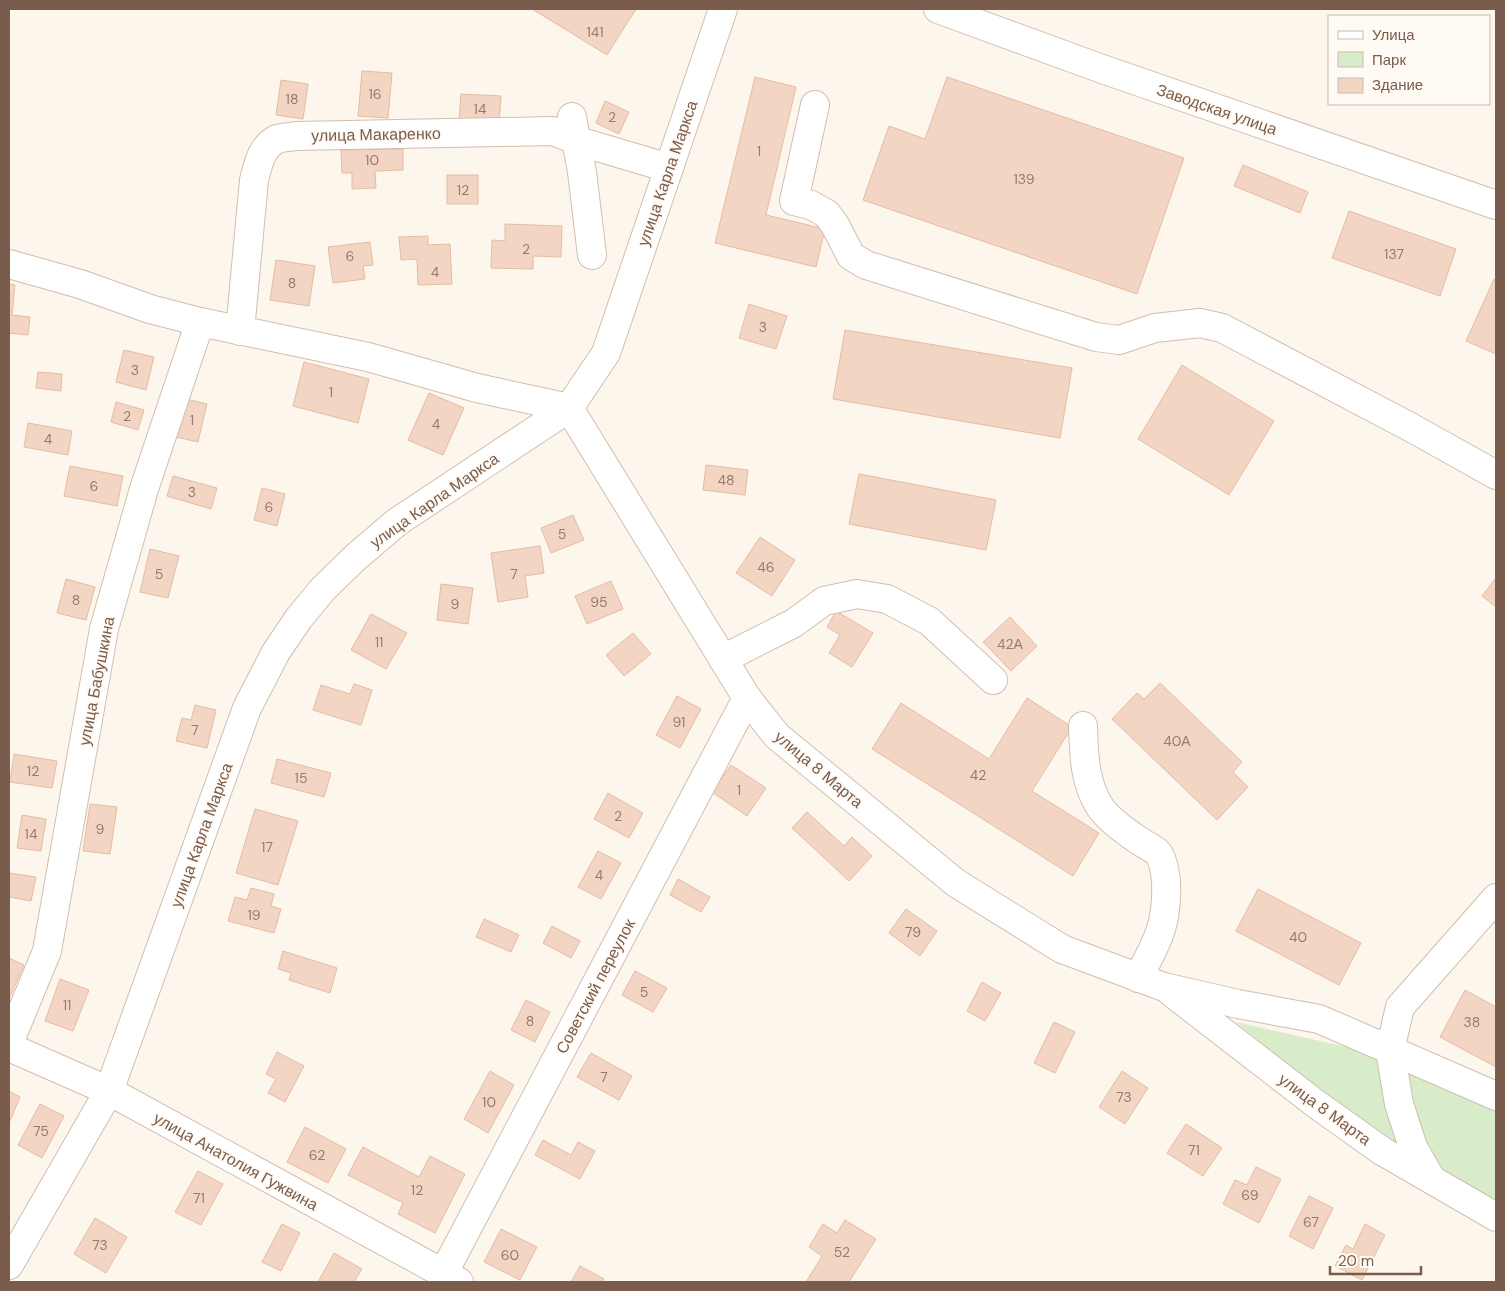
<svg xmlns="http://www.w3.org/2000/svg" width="1505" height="1291" font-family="'DM Sans',sans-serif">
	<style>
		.green { fill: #d8ecc9 }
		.building { fill: #f3d5c3; stroke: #e6bba3 }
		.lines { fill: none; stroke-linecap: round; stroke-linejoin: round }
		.minor-casing { stroke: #d1beb0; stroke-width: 30 }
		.minor { stroke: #fff; stroke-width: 28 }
		.labels { text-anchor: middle; stroke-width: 4; stroke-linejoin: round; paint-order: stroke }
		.number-label { font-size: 14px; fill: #987a6a }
		.street-label { font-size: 16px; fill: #7a5c4d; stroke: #fffaf3 }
	</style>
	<rect width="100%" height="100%" fill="#fdf6ec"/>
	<polygon class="green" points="1236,1022 1373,1053 1496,1111 1496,1212 1368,1132"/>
	<g class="building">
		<polygon points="532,9 636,9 607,55"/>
		<polygon points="362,71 392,73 388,118 358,116"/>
		<polygon points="755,77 796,87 766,215 825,229 816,267 715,243"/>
		<polygon points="947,77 1184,158 1137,294 863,200 889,126 925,139"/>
		<polygon points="281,80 308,84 303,119 276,115"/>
		<polygon points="461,94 501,96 499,124 459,122"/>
		<polygon points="605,101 629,112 619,134 596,123"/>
		<polygon points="403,149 403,170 375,171 376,188 352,189 352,173 342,173 341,150"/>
		<polygon points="1243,165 1308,192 1300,213 1234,186"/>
		<rect x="447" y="175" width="31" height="29"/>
		<polygon points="1349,211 1456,249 1440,296 1332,258"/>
		<polygon points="505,224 562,226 561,257 533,256 533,269 491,268 492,240 505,241"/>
		<polygon points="428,236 428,245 450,244 452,284 418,285 417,259 401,260 399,237"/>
		<polygon points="370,242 373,265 363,266 365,279 333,283 328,247"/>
		<polygon points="276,260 315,266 309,306 270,300"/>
		<polygon points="1494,279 1496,280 1496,354 1466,341"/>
		<polygon points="9,284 15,285 12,315 30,317 28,335 9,333"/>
		<polygon points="749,304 787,316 776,349 739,338"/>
		<polygon points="845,330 1072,368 1060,438 833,399"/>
		<polygon points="124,350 154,357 146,390 116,382"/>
		<polygon points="304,362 369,379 358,423 293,406"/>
		<polygon points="1182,365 1274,421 1229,495 1138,439"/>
		<polygon points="38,372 62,374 61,391 36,388"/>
		<polygon points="429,393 464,408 443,455 408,440"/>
		<polygon points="186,399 207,404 198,442 176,437"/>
		<polygon points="116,402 144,410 138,430 111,422"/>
		<polygon points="28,423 72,431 68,455 24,447"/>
		<polygon points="706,465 748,470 745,495 703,490"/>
		<polygon points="70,466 123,476 117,506 64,496"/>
		<polygon points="859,474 996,500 986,550 849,524"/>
		<polygon points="173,476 217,488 211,509 167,496"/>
		<polygon points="262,488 285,494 277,526 254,520"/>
		<polygon points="573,515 584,540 551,553 541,528"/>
		<polygon points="760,537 795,560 772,596 736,573"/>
		<polygon points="540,546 544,573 525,576 528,597 498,602 491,553"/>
		<polygon points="150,549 179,556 168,598 140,592"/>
		<polygon points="1496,578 1496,607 1482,596"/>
		<polygon points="66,579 95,587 86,620 57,613"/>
		<polygon points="611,581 623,609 587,624 575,596"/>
		<polygon points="441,584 473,588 468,624 437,620"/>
		<polygon points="836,611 873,633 852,667 829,653 840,635 827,627"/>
		<polygon points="371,614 407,633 386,669 351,650"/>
		<polygon points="1010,617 1037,646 1011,671 983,642"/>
		<polygon points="633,633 651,654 624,676 606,655"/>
		<polygon points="1160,683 1242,762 1233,772 1248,787 1217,820 1112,719 1137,693 1144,699"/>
		<polygon points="354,684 372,690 361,725 313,710 321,685 350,694"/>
		<polygon points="677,696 701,709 680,748 656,735"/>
		<polygon points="1027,698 1072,727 1032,791 1099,833 1073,876 872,749 901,703 989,759"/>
		<polygon points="195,705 216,710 207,748 176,741 182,718 191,720"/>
		<polygon points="14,754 57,761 52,788 10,782"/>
		<polygon points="277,759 331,773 324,797 271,783"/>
		<polygon points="731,765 766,788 747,816 712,792"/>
		<polygon points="608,793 643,813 629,838 594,819"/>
		<polygon points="90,804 117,807 110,854 83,851"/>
		<polygon points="255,809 298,821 278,885 236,873"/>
		<polygon points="807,812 844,846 852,837 872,856 849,881 792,828"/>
		<polygon points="22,815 46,819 41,851 17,848"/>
		<polygon points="598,851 621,863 601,899 578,887"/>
		<polygon points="9,873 36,877 31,901 9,897"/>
		<polygon points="678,879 710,897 701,912 670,895"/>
		<polygon points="251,888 274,894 271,906 281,909 274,933 228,921 235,897 247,900"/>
		<polygon points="1258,889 1361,943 1339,985 1236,931"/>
		<polygon points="906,909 937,931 920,956 889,933"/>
		<polygon points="484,919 519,935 511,952 476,937"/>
		<polygon points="552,926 580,941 571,958 543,943"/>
		<polygon points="283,951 337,968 330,993 289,980 291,973 278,969"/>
		<polygon points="9,958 24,965 9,999"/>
		<polygon points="635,971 667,988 653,1012 622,995"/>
		<polygon points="60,979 89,990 73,1031 45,1021"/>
		<polygon points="982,982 1001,993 985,1021 967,1011"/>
		<polygon points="1465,990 1496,1007 1496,1067 1440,1037"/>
		<polygon points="526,1000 550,1012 535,1042 511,1030"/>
		<polygon points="1054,1022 1075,1032 1055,1073 1034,1063"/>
		<polygon points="277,1052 304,1066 285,1102 268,1093 276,1079 266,1074"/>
		<polygon points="591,1053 632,1076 619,1100 577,1077"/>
		<polygon points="490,1071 514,1085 488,1133 464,1119"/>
		<polygon points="1122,1071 1148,1088 1125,1124 1099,1107"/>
		<polygon points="9,1091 20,1097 9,1123"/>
		<polygon points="40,1104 64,1116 42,1158 18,1145"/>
		<polygon points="1186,1124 1222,1148 1203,1176 1167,1153"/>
		<polygon points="305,1127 346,1149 328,1183 287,1162"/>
		<polygon points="543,1140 571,1155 578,1142 595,1151 580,1179 535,1155"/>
		<polygon points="363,1147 419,1177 430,1156 465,1174 435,1233 398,1214 403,1203 348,1175"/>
		<polygon points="1256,1167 1281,1179 1259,1223 1223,1204 1235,1180 1247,1185"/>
		<polygon points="198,1171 223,1184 201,1225 175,1212"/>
		<polygon points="1309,1196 1333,1208 1313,1249 1289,1236"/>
		<polygon points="95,1218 127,1237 106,1273 74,1254"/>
		<polygon points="845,1220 876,1239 849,1282 806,1282 822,1256 809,1247 823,1224 837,1233"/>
		<polygon points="282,1224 300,1233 281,1271 262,1262"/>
		<polygon points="1365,1224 1385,1235 1362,1280 1335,1266 1346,1245 1353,1249"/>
		<polygon points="501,1229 537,1247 520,1280 484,1262"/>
		<polygon points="334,1253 362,1269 354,1282 318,1282"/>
		<polygon points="580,1266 604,1279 602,1282 571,1282"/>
	</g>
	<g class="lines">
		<g class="minor-casing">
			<g id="minor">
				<polyline points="938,9 1105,70 1496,205"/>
				<polyline points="815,105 794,201 811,205 827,214 835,225 851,256 866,265 1096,337 1119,340 1155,328 1200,323 1222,328 1412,428 1496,475"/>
				<polyline points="572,117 582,172 592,255"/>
				<polyline points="9,264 80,284 150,309 200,322 368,357 477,388 569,408 747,698 777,736 956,883 1062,949 1164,987 1238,1004 1319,1019 1496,1096"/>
				<path d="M240 331 254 180C258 165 261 147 277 139 283 137 291 137 297 136L553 131 581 142 669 168"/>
				<polyline points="723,659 794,623 824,601 857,594 887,599 929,621 993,680"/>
				<path d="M1083 726C1084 754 1084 782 1100 807 1108 819 1129 834 1141 842 1146 845 1152 848 1157 852 1163 858 1165 872 1166 881 1168 923 1158 941 1138 978"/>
				<polyline points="1171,992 1316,1104 1382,1151 1496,1217"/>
				<polyline points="9,1043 47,951 104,629 144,489 200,322"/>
				<polyline points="9,1047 109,1091 459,1282"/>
				<polyline points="1431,1179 1413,1147 1399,1104 1390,1050 1400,1007 1496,898"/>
				<polyline points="9,1265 109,1091 247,708 276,652 299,618 323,589 356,557 397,522 569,408 606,353 723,9"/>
				<polyline points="443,1274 747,698"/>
			</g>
		</g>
		<use href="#minor" class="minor"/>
	</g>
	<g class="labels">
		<g class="number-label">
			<text x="595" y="37">141</text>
			<text x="375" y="99">16</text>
			<text x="292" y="104">18</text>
			<text x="480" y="114">14</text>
			<text x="612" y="122">2</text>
			<text x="759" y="156">1</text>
			<text x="372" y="165">10</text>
			<text x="1024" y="184">139</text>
			<text x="463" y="195">12</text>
			<text x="526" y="254">2</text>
			<text x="1394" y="259">137</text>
			<text x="350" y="261">6</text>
			<text x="435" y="277">4</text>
			<text x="292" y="288">8</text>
			<text x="763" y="332">3</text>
			<text x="135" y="375">3</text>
			<text x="331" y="397">1</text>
			<text x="127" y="421">2</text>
			<text x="192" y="425">1</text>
			<text x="436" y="429">4</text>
			<text x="48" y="444">4</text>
			<text x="726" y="485">48</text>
			<text x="94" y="491">6</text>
			<text x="192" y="497">3</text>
			<text x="269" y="512">6</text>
			<text x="562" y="539">5</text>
			<text x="766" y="572">46</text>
			<text x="159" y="579">5</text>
			<text x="514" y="579">7</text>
			<text x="76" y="605">8</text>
			<text x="599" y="607">95</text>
			<text x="455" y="609">9</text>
			<text x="379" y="647">11</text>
			<text x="1010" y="649">42А</text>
			<text x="679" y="727">91</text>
			<text x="195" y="735">7</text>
			<text x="1177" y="746">40А</text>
			<text x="33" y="776">12</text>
			<text x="978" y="780">42</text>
			<text x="301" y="783">15</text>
			<text x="739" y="795">1</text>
			<text x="618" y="821">2</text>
			<text x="100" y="834">9</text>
			<text x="31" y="839">14</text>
			<text x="267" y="852">17</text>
			<text x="599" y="880">4</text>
			<text x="254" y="920">19</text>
			<text x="913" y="937">79</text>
			<text x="1298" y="942">40</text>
			<text x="644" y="997">5</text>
			<text x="67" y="1010">11</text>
			<text x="530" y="1026">8</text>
			<text x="1472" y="1027">38</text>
			<text x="604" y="1082">7</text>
			<text x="1124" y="1102">73</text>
			<text x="489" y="1107">10</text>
			<text x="41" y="1136">75</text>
			<text x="1194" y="1155">71</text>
			<text x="317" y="1160">62</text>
			<text x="417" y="1195">12</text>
			<text x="1250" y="1200">69</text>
			<text x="199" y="1203">71</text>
			<text x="1311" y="1227">67</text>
			<text x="100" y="1250">73</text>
			<text x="842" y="1257">52</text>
			<text x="510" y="1260">60</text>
		</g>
		<g class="street-label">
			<text transform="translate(1217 109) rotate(19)" y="6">Заводская улица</text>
			<text transform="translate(376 134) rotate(-1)" y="6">улица Макаренко</text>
			<text transform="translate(667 173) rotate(-71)" y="6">улица Карла Маркса</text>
			<text transform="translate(434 500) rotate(-35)" y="6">улица Карла Маркса</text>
			<text transform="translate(96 681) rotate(-79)" y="6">улица Бабушкина</text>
			<text transform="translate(819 769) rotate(40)" y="6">улица 8 Марта</text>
			<text transform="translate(201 835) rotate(-70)" y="6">улица Карла Маркса</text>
			<text transform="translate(595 986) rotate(-62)" y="6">Советский переулок</text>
			<text transform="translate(1325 1109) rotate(36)" y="6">улица 8 Марта</text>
			<text transform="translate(236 1161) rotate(29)" y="6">улица Анатолия Гужвина</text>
		</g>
	</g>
	<rect width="1505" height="1291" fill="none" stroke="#7a5c4d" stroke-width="20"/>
	<rect x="1328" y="15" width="162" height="90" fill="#fffaf3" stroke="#cabbb1"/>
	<rect x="1338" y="31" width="25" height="8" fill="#ffffff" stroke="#cabbb1"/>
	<text x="1372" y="40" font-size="15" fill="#7a5c4d">Улица</text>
	<rect x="1338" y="52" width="25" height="15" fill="#d8ecc9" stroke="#cabbb1"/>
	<text x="1372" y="65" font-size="15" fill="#7a5c4d">Парк</text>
	<rect x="1338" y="78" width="25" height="15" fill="#f3d5c3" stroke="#cabbb1"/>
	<text x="1372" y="90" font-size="15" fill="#7a5c4d">Здание</text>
	<path d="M1330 1266v8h91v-8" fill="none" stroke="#7a5c4d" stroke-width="2.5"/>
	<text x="1338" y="1266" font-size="15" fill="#7a5c4d" stroke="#fffaf3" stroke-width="4" paint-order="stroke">20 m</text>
</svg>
